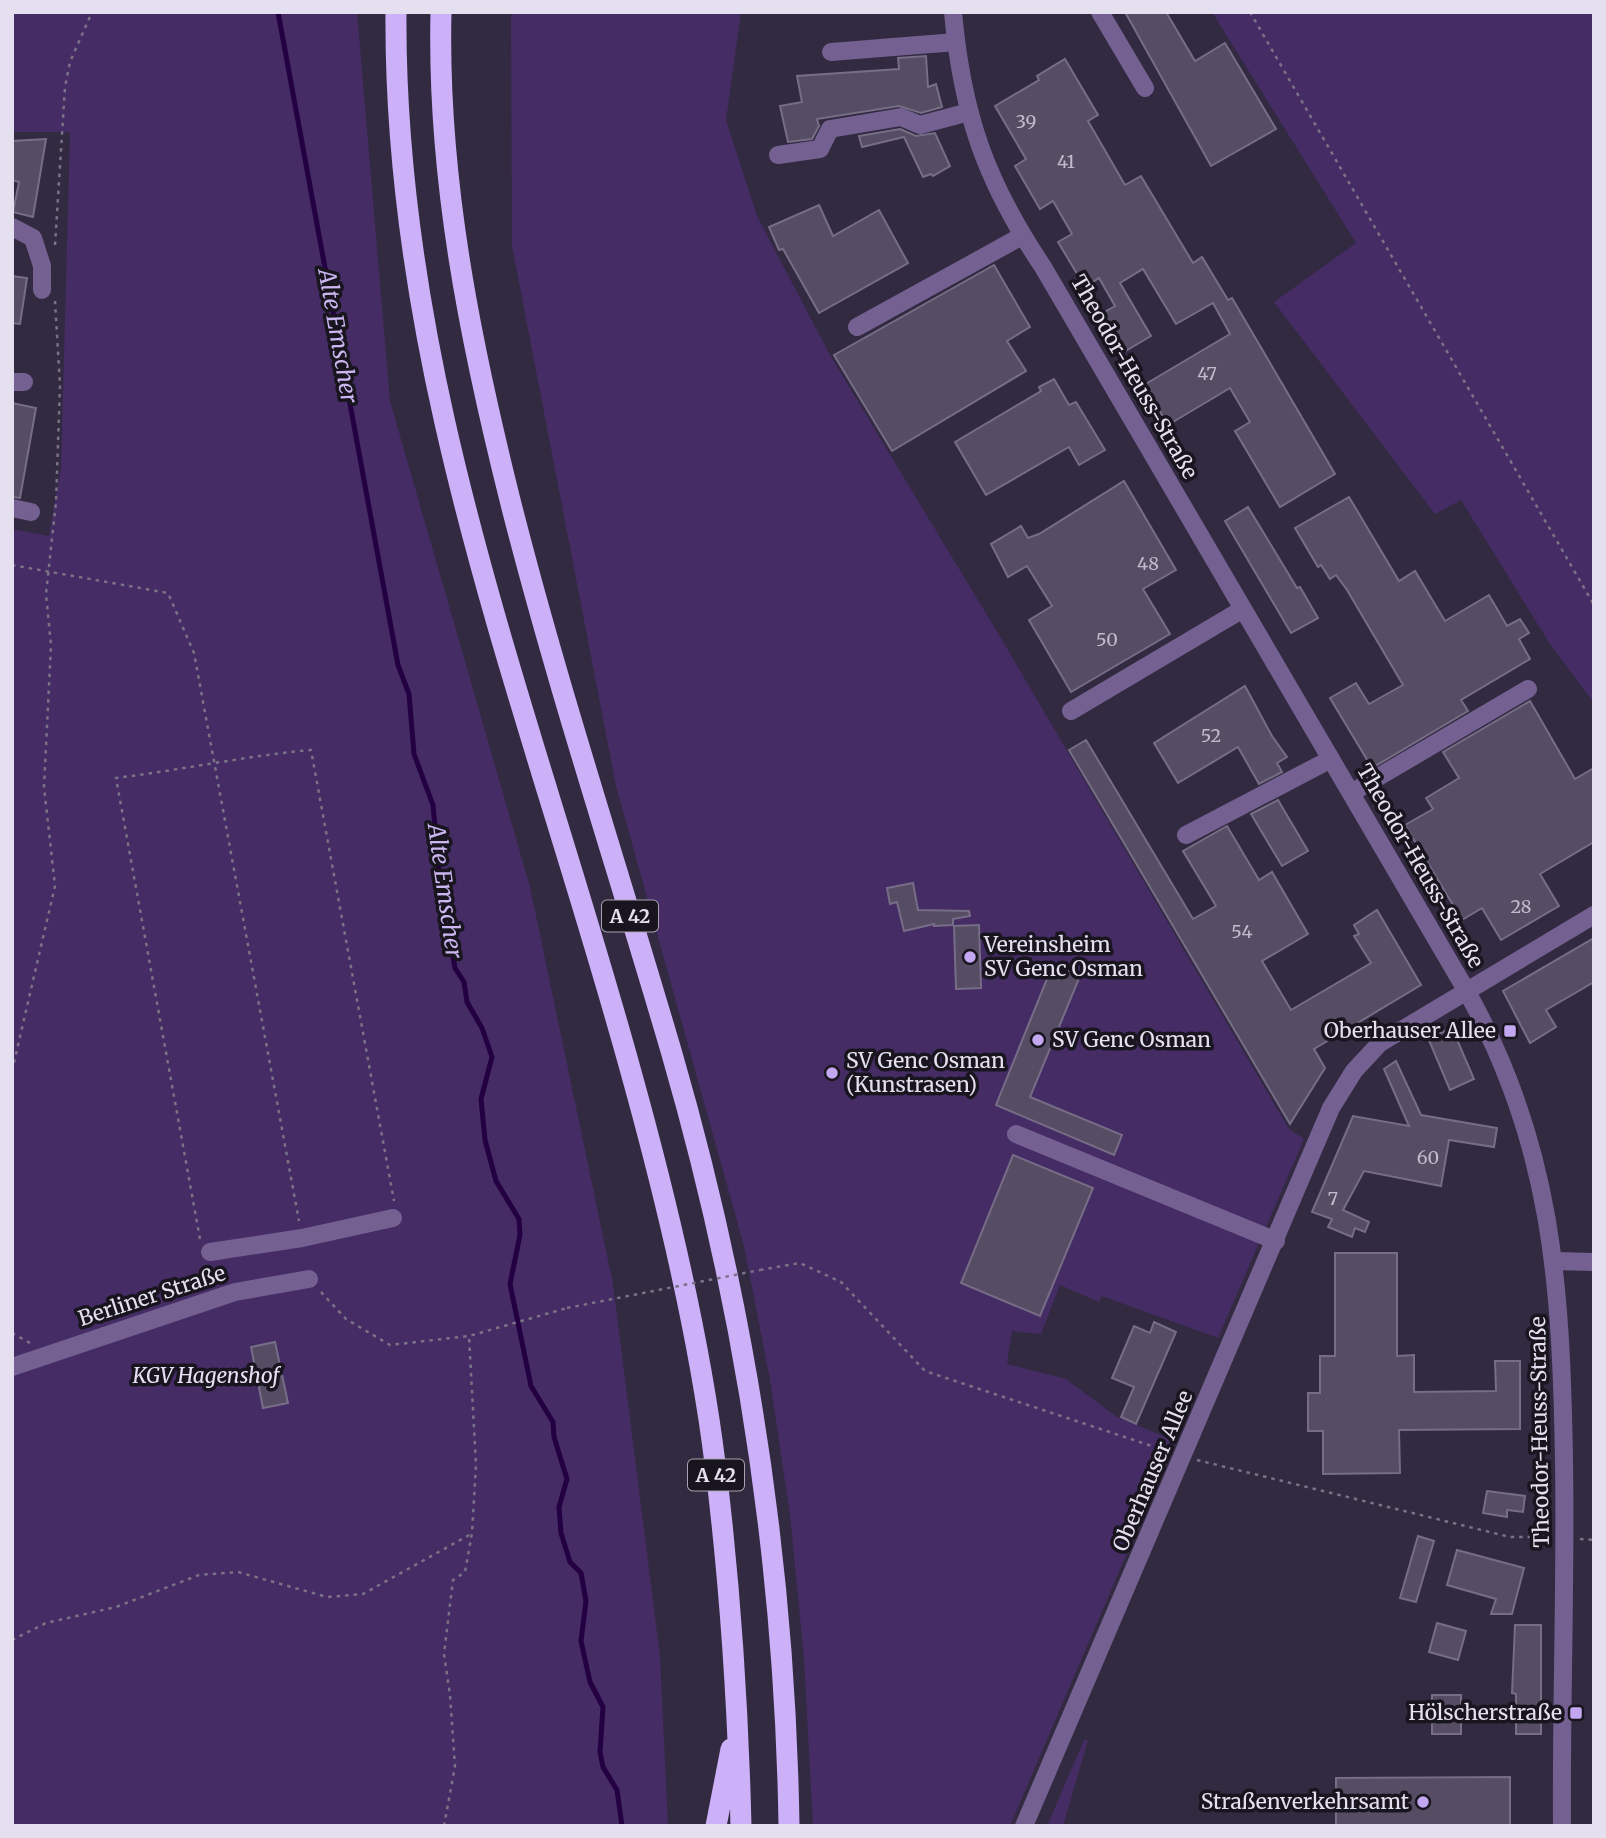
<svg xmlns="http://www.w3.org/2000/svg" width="1606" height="1838" font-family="Merriweather,serif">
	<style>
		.green { fill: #452c64 }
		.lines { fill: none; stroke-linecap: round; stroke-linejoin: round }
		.stream { stroke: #240042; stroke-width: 5 }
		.building { fill: #564d65; stroke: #766d86; stroke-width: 2 }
		.path { stroke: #7a7386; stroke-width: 2.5; stroke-dasharray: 3.5 5; stroke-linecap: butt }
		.minor { stroke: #746192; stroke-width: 18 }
		.highway { stroke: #ccb0f8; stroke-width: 21 }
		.path-bridge { stroke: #7a7386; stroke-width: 2.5; stroke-dasharray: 3.5 5; stroke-linecap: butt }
		.poi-dot { fill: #c4a7f1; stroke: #18151e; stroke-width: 2.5 }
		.labels { text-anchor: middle; stroke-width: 7; stroke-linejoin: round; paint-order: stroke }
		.number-label { font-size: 18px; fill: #c1bbcc }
		.shield { fill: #18151e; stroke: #a8a3b0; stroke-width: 2 }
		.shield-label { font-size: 19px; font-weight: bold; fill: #e5e0ef }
		.street-label { font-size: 21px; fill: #e5e0ef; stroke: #18151e }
		.poi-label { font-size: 21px; fill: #e5e0ef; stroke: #18151e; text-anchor: start }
		.park-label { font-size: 21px; font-style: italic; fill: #e7e0f4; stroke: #18151e }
		.water-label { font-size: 23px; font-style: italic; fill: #ccb6f1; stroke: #18151e }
	</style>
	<rect width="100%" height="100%" fill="#322a40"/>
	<g class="green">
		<polygon points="12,12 357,12 390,401 530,887 613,1284 660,1656 668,1826 12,1826 12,529 49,536 61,467 70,132 12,132"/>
		<polygon points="511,12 741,12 726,120 757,216 830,355 1002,640 1289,1129 1304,1139 1218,1338 1102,1296 1099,1302 1060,1285 1041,1334 1012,1331 1007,1364 1066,1379 1117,1417 1175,1441 1010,1826 813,1826 804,1658 790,1515 770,1380 744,1246 616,786 512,246"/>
		<polygon points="1212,12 1594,12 1594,505 1591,505 1594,510 1594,703 1550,644 1461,500 1435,514 1274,302 1356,243"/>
		<polygon points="1084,1740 1088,1740 1063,1826 1047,1826"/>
	</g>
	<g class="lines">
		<polyline class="stream" points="278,12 398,665 409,694 414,754 433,805 439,871 451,910 450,940 455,968 464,982 467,1002 482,1028 492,1057 481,1099 485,1140 496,1181 519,1219 520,1235 510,1284 531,1386 553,1422 554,1437 567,1479 559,1507 561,1533 570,1562 581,1573 586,1601 581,1641 590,1682 603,1707 600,1752 603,1767 617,1790 622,1826"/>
	</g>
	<g class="building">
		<polygon points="1125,12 1166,12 1195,61 1225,43 1276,129 1211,166"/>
		<polygon points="926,56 928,87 936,84 942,107 921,113 899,106 817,119 819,126 812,139 788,142 780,106 802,102 797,76 899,69 898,58"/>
		<polygon points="1065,59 1098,115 1088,121 1125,185 1141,176 1193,263 1202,257 1228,300 1232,298 1335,474 1280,507 1235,431 1250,422 1230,388 1168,425 1144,385 1230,334 1213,303 1176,324 1143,269 1120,283 1151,336 1124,352 1101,314 1115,306 1099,278 1085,287 1058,242 1072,234 1053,201 1040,209 1015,166 1026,159 995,106 1039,80 1037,76"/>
		<polygon points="900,129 916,136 935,133 950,166 933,176 931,174 923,177 904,137 862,147 859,136"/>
		<polygon points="46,139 33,217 13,212 19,182 12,180 12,141"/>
		<polygon points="819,205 833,236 879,210 908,263 819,313 783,249 779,250 769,227"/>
		<polygon points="994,265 1030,327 1007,341 1026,371 892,451 834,355"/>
		<polygon points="12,276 27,278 20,324 12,323"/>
		<polygon points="1054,379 1069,405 1076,402 1105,450 1079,465 1069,447 986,495 955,442 1041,391 1039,387"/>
		<polygon points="12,403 36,408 20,498 12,497"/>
		<polygon points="1124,481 1176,570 1143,589 1170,634 1071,692 1029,620 1052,606 1027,566 1008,577 991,544 1021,526 1028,538 1039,534"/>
		<polygon points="1349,497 1399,581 1415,571 1445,621 1489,595 1507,626 1520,619 1529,633 1519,639 1530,659 1461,700 1468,711 1372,768 1330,698 1356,683 1369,704 1403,685 1347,590 1336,575 1330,579 1321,565 1318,567 1295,528"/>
		<polygon points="1248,507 1297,588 1300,587 1318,618 1291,633 1225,521"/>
		<polygon points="1245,686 1272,736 1287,757 1277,763 1282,772 1259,784 1238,747 1178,783 1154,743"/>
		<polygon points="1530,701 1575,779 1594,768 1594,842 1540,874 1559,906 1501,940 1482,908 1462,920 1405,825 1433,809 1426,798 1459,778 1443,752"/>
		<polygon points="1086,740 1193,919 1216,906 1183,851 1227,826 1259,880 1272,872 1308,934 1262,961 1291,1010 1371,963 1354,936 1359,934 1354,925 1377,910 1421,985 1314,1049 1325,1068 1290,1124 1069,750"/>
		<polygon points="1278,800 1308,851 1282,866 1251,814"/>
		<polygon points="913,883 918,910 969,911 970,916 953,919 953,925 934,926 934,924 904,931 897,902 890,904 887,888"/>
		<polygon points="979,925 981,988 956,989 954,926"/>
		<polygon points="1594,938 1594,982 1546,1010 1556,1027 1530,1043 1503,991"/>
		<polygon points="1053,964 1080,976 1030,1097 1122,1135 1114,1155 996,1105"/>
		<polygon points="1452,1028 1474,1079 1450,1090 1428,1038"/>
		<polygon points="1396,1061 1421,1115 1497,1128 1494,1147 1449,1140 1441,1186 1364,1171 1343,1210 1369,1222 1365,1232 1355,1228 1352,1237 1328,1227 1332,1219 1312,1212 1353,1116 1409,1126 1384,1069"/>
		<polygon points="1013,1155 1093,1188 1040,1316 961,1283"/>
		<polygon points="1335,1253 1397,1253 1397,1356 1414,1355 1414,1392 1496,1391 1495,1361 1520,1361 1520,1429 1399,1430 1400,1473 1323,1474 1323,1431 1308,1431 1308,1393 1320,1393 1320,1356 1335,1356"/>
		<polygon points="1154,1322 1176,1332 1136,1424 1121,1417 1134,1387 1112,1378 1134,1326 1150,1333"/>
		<polygon points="275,1342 288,1403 263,1408 251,1347"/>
		<polygon points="1487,1491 1525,1496 1523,1512 1507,1510 1507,1517 1483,1513"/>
		<polygon points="1418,1536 1434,1541 1416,1602 1400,1598"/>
		<polygon points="1457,1550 1524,1568 1512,1614 1491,1614 1496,1599 1447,1585"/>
		<polygon points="1437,1623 1466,1631 1458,1660 1429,1652"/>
		<polygon points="1515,1625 1541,1625 1541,1734 1516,1734 1516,1694 1512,1693"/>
		<rect x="1432" y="1695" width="29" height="39"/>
		<polygon points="1510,1777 1510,1826 1336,1826 1336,1778"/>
	</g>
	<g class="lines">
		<g class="path">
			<polyline points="1250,12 1594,605"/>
			<polyline points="55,245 65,87 70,62 92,12"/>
			<polyline points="12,565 168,593 194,653 299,1221"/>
			<polyline points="12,1071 55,886 44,787 51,645 46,594 56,502 60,385 55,301"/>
			<path d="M200 1239 116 778C181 770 245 756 311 750L394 1201"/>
			<polyline points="760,1270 800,1263 841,1282 925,1371 1167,1451"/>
			<polyline points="321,1292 346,1319 390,1345 469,1336 567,1308"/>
			<polyline points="12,1333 30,1343"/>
			<polyline points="1197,1460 1510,1537 1549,1537"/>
			<polyline points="1580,1539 1594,1540"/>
			<polyline points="12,1640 46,1623 116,1607 199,1575 238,1572 327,1597 363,1594 471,1534"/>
			<polyline points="444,1826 455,1766 450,1695 444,1654 453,1580 465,1572 472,1533 476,1465 469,1336"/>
		</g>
		<g class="minor">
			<path d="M953 12C962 114 986 182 1043 267L1466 990C1553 1145 1561 1287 1564 1460 1566 1582 1561 1704 1562 1826"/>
			<polyline points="1100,12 1145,88"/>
			<polyline points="831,52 956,42"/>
			<polyline points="778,155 820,149 830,129 901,117 920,125 969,112"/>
			<polyline points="12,227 33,238 42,266 42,290"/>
			<polyline points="857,327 1022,236"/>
			<polyline points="12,382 24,382"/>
			<polyline points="12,508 31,512"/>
			<polyline points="1071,711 1243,609"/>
			<polyline points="1351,793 1528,689"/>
			<polyline points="1186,835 1331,759"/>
			<polyline points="1016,1134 1276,1241"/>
			<polyline points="210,1252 302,1238 393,1218"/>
			<polyline points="1555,1261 1594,1262"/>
			<polyline points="12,1367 235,1292 309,1279"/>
			<polyline points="1024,1826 1331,1108 1354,1071 1380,1043 1594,915"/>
		</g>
		<g class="highway">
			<path d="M396 12C393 381 535 722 631 1072 666 1198 699 1334 715 1463 730 1583 738 1705 741 1826"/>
			<path d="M441 12C437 177 470 340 510 500 557 686 618 869 672 1054 745 1306 785 1564 789 1826"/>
			<polyline points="716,1826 731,1749"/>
		</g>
		<polyline class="path-bridge" points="567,1308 760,1270"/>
	</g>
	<g class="poi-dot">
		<circle cx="970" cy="957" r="7"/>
		<rect x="1503" y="1024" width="14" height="14" rx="3.5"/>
		<circle cx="1038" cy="1040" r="7"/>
		<circle cx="832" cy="1073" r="7"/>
		<rect x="1569" y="1706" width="14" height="14" rx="3.5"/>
		<circle cx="1423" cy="1802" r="7"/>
	</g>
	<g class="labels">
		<g class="number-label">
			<text x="1026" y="128">39</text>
			<text x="1066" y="168">41</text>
			<text x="1207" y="380">47</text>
			<text x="1148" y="570">48</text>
			<text x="1107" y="646">50</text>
			<text x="1211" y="742">52</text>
			<text x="1521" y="913">28</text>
			<text x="1242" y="938">54</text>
			<text x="1428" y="1164">60</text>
			<text x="1333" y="1205">7</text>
		</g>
		<g class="shield">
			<rect x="602" y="900.5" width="56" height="31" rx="5"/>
			<rect x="688" y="1459.5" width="56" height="31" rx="5"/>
		</g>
		<g class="shield-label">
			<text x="630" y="923">A 42</text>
			<text x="716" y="1482">A 42</text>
		</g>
		<g class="street-label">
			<text transform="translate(1134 377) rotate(60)" y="7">Theodor-Heuss-Straße</text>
			<text transform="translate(1420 866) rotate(60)" y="7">Theodor-Heuss-Straße</text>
			<text transform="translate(152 1296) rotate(-18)" y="7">Berliner Straße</text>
			<text transform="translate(1540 1432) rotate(-91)" y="7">Theodor-Heuss-Straße</text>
			<text transform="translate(1153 1471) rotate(-67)" y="7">Oberhauser Allee</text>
		</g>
		<g class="poi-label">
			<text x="984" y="952">Vereinsheim<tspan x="984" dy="24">SV Genc Osman</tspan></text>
			<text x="1496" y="1038" text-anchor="end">Oberhauser Allee</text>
			<text x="1052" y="1047">SV Genc Osman</text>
			<text x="846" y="1068">SV Genc Osman<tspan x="846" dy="24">(Kunstrasen)</tspan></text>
			<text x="1562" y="1720" text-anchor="end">Hölscherstraße</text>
			<text x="1409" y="1809" text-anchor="end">Straßenverkehrsamt</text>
		</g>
		<g class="park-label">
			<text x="206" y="1383">KGV Hagenshof</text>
		</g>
		<g class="water-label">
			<text transform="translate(338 336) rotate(80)" y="8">Alte Emscher</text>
			<text transform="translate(445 891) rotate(82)" y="8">Alte Emscher</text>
		</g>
	</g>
	<rect width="1606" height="1838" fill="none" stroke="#e5e0ef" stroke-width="28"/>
</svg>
